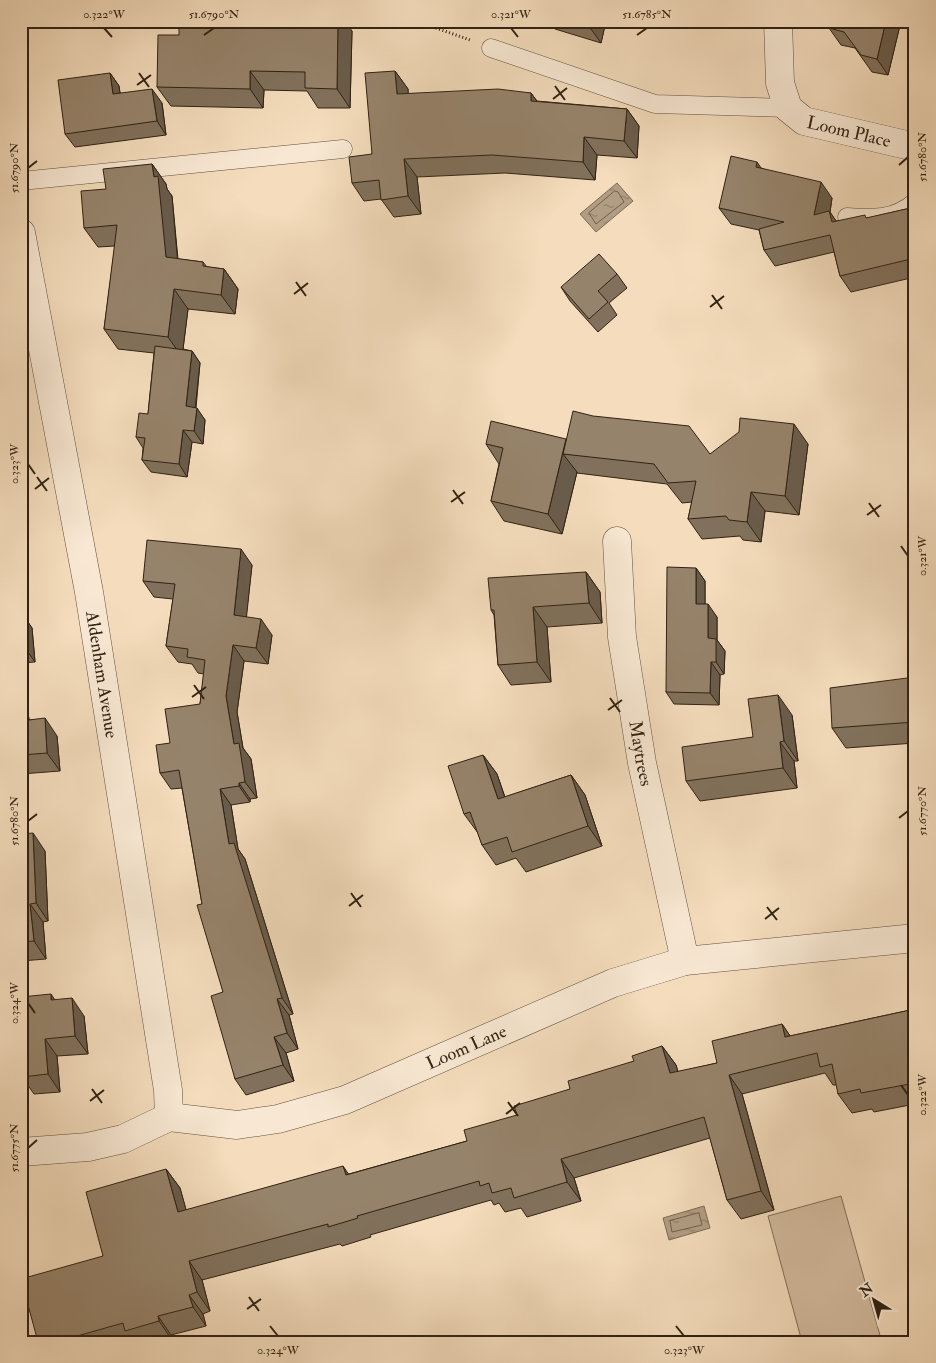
<svg xmlns="http://www.w3.org/2000/svg" width="936" height="1363" font-family="'IM FELL Double Pica',serif">
	<style>
		.pitch { fill: #d3bc9f; stroke: #826f59 }
		.water { fill: url(#water-ripples); stroke: #7d6c56 }
		.lines { fill: none; stroke-linecap: round; stroke-linejoin: round }
		.shore { stroke: #70604b; stroke-width: 1 }
		.service-casing { stroke: #61503d; stroke-width: 19 }
		.minor-casing { stroke: #61503d; stroke-width: 29 }
		.path { stroke: #302213; stroke-width: 3; stroke-dasharray: 1 2.5; stroke-linecap: butt }
		.service { stroke: #f8e8d3; stroke-width: 18 }
		.minor { stroke: #f8e8d3; stroke-width: 28 }
		.wall { fill: #81715c; stroke: #302213 }
		.shaded-wall { fill: #695c4b; stroke: #302213 }
		.building { fill: #96836b; stroke: #302213 }
		.ticks { fill: none; stroke: #302213; stroke-width: 2 }
		.labels { text-anchor: middle; stroke-width: 4; stroke-linejoin: round; paint-order: stroke }
		.street-label { font-size: 18px; fill: #302213; stroke: #f8e8d3 }
		.neatline { fill: none; stroke: #302213; stroke-width: 2 }
		.ticks-label { font-size: 12px; text-anchor: middle; fill: #302213 }
	</style>
	<defs>
		<pattern id="water-ripples" width="26" height="14" patternUnits="userSpaceOnUse" patternTransform="scale(1.25)"><rect width="26" height="14" fill="#b19d83"/><path d="M2 4q2-2 4 0t4 0M15 11q2-2 4 0t4 0" fill="none" stroke="#90806a"/></pattern>
	</defs>
	<rect width="100%" height="100%" fill="#f4dcbc"/>
	<filter id="stains"><feTurbulence type="fractalNoise" baseFrequency=".004" numOctaves="4"/><feColorMatrix values="0 0 0 0 .2 0 0 0 0 .09 0 0 0 0 .02 0 0 0 .5 -.17"/></filter>
	<radialGradient id="worn" r=".72"><stop offset=".6" stop-color="#630" stop-opacity="0"/><stop offset="1" stop-color="#630" stop-opacity=".3"/></radialGradient>
	<polygon class="pitch" points="841,1196 881,1339 872,1342 802,1342 768,1216"/>
	<g class="water">
		<polygon points="617,183 633,201 596,232 580,214"/>
		<polygon points="704,1206 710,1228 669,1240 663,1218"/>
	</g>
	<g class="lines">
		<g class="shore">
			<polygon points="615,191 618,192 624,202 596,224 589,213"/>
			<polygon points="699,1213 702,1225 672,1232 670,1221"/>
		</g>
		<g class="service-casing">
			<g id="service">
				<polyline points="491,48 655,104 788,108"/>
				<polyline points="21,181 343,149"/>
				<path d="M847 217C873 219 894 220 915 202"/>
			</g>
		</g>
		<g class="minor-casing">
			<g id="minor">
				<path id="s1" d="M778 21 780 83 788 108 804 121 915 147"/>
				<path id="s2" d="M21 233 89 592 168 1090 169 1117"/>
				<path id="s3" d="M617 541 622 637 642 763 685 961"/>
				<path id="s4" d="M21 1152 88 1147 123 1139 169 1117 237 1125 278 1119 345 1100 613 983 685 961 915 938"/>
			</g>
		</g>
		<polyline class="path" points="416,21 470,40"/>
		<use href="#service" class="service"/>
		<use href="#minor" class="minor"/>
	</g>
	<g class="wall">
		<polygon points="549,21 606,21 601,43 555,29"/>
		<polygon points="831,21 901,21 888,75 872,72 855,48 841,45 829,28"/>
		<polygon points="352,31 350,108 318,108 307,91 264,90 263,108 171,106 157,87 179,35"/>
		<polygon points="395,71 408,89 408,94 531,93 537,101 627,109 639,126 637,158 597,155 595,180 505,173 417,177 421,214 394,217 381,199 364,201 352,183 372,154"/>
		<polygon points="110,73 119,86 120,93 162,103 166,135 75,147 65,134"/>
		<polygon points="152,164 166,184 167,189 172,196 178,259 203,262 207,267 224,269 238,289 235,314 188,309 183,349 192,351 200,363 196,408 205,420 203,444 192,442 187,477 151,472 142,460 143,448 136,437 148,414 154,353 118,349 104,329 115,246 98,247 84,228 106,189"/>
		<polygon points="761,168 832,198 830,212 836,221 868,218 915,207 915,277 851,292 840,276 834,252 775,266 764,250 759,230 731,224 719,208"/>
		<polygon points="617,274 627,288 609,303 617,315 598,332 570,301 561,287"/>
		<polygon points="567,440 710,454 808,444 799,515 765,511 761,542 743,540 740,536 702,539 688,519 692,502 682,503 667,484 577,473 577,472 562,534 504,521 491,501 499,464 486,444"/>
		<polygon points="252,565 246,617 272,635 268,664 244,661 237,712 243,748 251,759 257,798 250,799 250,802 231,805 238,849 245,859 293,1014 289,1015 298,1049 286,1053 294,1081 246,1095 235,1079 223,992 202,904 182,788 171,789 160,773 170,743 200,704 204,674 198,673 192,664 178,662 166,646 173,599 154,597 143,581"/>
		<polygon points="696,568 705,581 705,604 717,617 717,640 725,651 724,674 720,675 719,705 674,704 666,692"/>
		<polygon points="586,572 600,592 602,623 547,627 551,682 511,685 498,665 494,615 491,610"/>
		<polygon points="21,612 32,628 35,662 21,663"/>
		<polygon points="915,677 915,743 846,748 832,728"/>
		<polygon points="792,715 798,761 794,761 797,788 700,801 686,781 753,737"/>
		<polygon points="21,718 31,720 57,736 60,771 21,774"/>
		<polygon points="483,755 497,774 505,797 571,775 585,795 602,846 526,872 516,858 496,865 482,845 478,833 464,814"/>
		<polygon points="21,834 45,851 48,921 43,922 46,959 21,961"/>
		<polygon points="55,1000 84,1016 88,1054 57,1056 60,1092 34,1094 22,1077"/>
		<polygon points="915,1009 915,1104 874,1112 872,1109 852,1113 838,1094 837,1085 833,1085 825,1073 742,1094 774,1210 741,1219 727,1200 710,1138 574,1178 581,1201 527,1217 521,1208 505,1212 499,1203 494,1205 491,1200 370,1235 371,1237 342,1246 340,1244 202,1280 210,1311 203,1314 206,1326 171,1335 172,1340 166,1342 38,1342 103,1256 166,1169 180,1188 186,1210 349,1174 467,1141 517,1115 570,1089 634,1061 662,1046 676,1065 678,1072 717,1063 782,1024 790,1036"/>
	</g>
	<g class="shaded-wall">
		<polygon points="338,21 345,21 352,31 350,108 337,89"/>
		<polygon points="593,21 606,21 601,43 591,29"/>
		<polygon points="886,21 901,21 888,75 877,59"/>
		<polygon points="250,71 264,90 263,108 250,89"/>
		<polygon points="395,71 408,89 409,112 397,94"/>
		<polygon points="110,73 119,86 122,108 113,94"/>
		<polygon points="152,89 162,103 166,135 157,121"/>
		<polygon points="531,93 544,111 531,101"/>
		<polygon points="627,109 639,126 637,158 624,141"/>
		<polygon points="584,137 597,155 595,180 583,162"/>
		<polygon points="404,159 417,177 421,214 408,196"/>
		<polygon points="757,162 768,178 756,167"/>
		<polygon points="152,164 166,184 167,189 172,196 179,277 166,257"/>
		<polygon points="821,182 832,198 830,212 840,227 814,215"/>
		<polygon points="224,269 238,289 235,314 221,295"/>
		<polygon points="174,289 188,309 182,357 168,337"/>
		<polygon points="192,351 200,363 194,419 186,406"/>
		<polygon points="197,408 205,420 203,444 194,431"/>
		<polygon points="794,424 808,444 799,515 785,496"/>
		<polygon points="183,430 192,442 187,477 179,464"/>
		<polygon points="566,439 578,455 563,454 577,472 562,534 548,514"/>
		<polygon points="751,492 765,511 761,542 747,522"/>
		<polygon points="241,549 252,565 245,631 234,615"/>
		<polygon points="696,568 705,581 705,617 696,604"/>
		<polygon points="586,572 600,592 602,623 589,603"/>
		<polygon points="708,604 717,617 717,640 725,651 724,674 716,662 708,638"/>
		<polygon points="533,607 547,627 551,682 537,662"/>
		<polygon points="21,612 32,628 35,662 22,644"/>
		<polygon points="261,619 272,635 268,664 256,648"/>
		<polygon points="233,645 244,661 237,712 243,748 251,759 257,798 245,782 234,744 226,696"/>
		<polygon points="711,662 720,675 719,705 710,693"/>
		<polygon points="778,695 792,715 798,761 784,741"/>
		<polygon points="45,718 57,736 60,771 47,753"/>
		<polygon points="780,742 794,761 797,788 783,768"/>
		<polygon points="483,755 497,774 512,819 498,799"/>
		<polygon points="571,775 585,795 602,846 588,826"/>
		<polygon points="239,783 250,799 250,802 239,786"/>
		<polygon points="220,789 231,805 238,849 245,859 293,1014 282,998 229,844"/>
		<polygon points="33,833 45,851 48,921 36,903"/>
		<polygon points="30,904 43,922 46,959 34,941"/>
		<polygon points="51,994 63,1012 51,1000"/>
		<polygon points="72,998 84,1016 88,1054 75,1036"/>
		<polygon points="277,999 289,1015 298,1049 287,1033"/>
		<polygon points="782,1024 795,1043 785,1037"/>
		<polygon points="274,1037 286,1053 294,1081 283,1065"/>
		<polygon points="45,1039 57,1056 60,1092 48,1074"/>
		<polygon points="662,1046 676,1065 684,1092 670,1073"/>
		<polygon points="729,1075 742,1094 774,1210 761,1191"/>
		<polygon points="561,1159 574,1178 581,1201 567,1182"/>
		<polygon points="343,1166 356,1185 346,1175"/>
		<polygon points="166,1169 180,1188 192,1231 178,1212"/>
		<polygon points="189,1261 202,1280 210,1311 197,1292"/>
		<polygon points="189,1295 203,1314 206,1326 193,1307"/>
		<polygon points="158,1316 171,1335 172,1340 159,1321"/>
	</g>
	<g class="building">
		<polygon points="267,21 338,21 337,89 305,88 305,72 250,71 250,89 157,87 158,35 179,35 179,22 267,24"/>
		<polygon points="565,21 593,21 591,29"/>
		<polygon points="831,21 886,21 877,59 861,55 844,32 829,28"/>
		<polygon points="395,71 397,94 498,89 531,93 531,101 627,109 624,141 584,137 583,162 492,155 404,159 408,196 381,200 379,180 352,183 349,157 372,154 365,73"/>
		<polygon points="110,73 113,94 152,89 157,121 65,134 58,80"/>
		<polygon points="731,156 757,162 756,167 821,182 814,215 829,211 832,222 865,215 866,218 915,207 915,258 840,276 830,235 764,250 759,229 784,222 719,208"/>
		<polygon points="152,164 154,177 158,176 166,257 203,262 203,266 224,269 221,295 174,289 168,337 104,329 117,225 84,228 81,191 106,189 103,169"/>
		<polygon points="599,254 617,274 598,291 608,302 589,319 561,287"/>
		<polygon points="155,346 192,351 186,406 197,408 194,431 183,430 179,464 142,460 145,438 136,437 139,413 148,414"/>
		<polygon points="573,411 593,416 689,426 710,454 739,432 740,418 794,424 785,496 751,492 747,522 729,520 726,516 688,519 696,481 668,483 654,464 563,454"/>
		<polygon points="491,421 566,439 548,514 491,501 503,448 486,444"/>
		<polygon points="147,540 241,549 234,615 261,619 256,648 233,645 226,696 234,744 239,743 245,782 239,783 239,786 220,789 229,844 234,843 282,998 277,999 287,1033 274,1037 283,1065 235,1079 211,996 223,992 197,905 202,904 179,770 160,773 156,745 170,743 165,709 200,704 205,660 187,657 188,649 166,646 175,584 143,581"/>
		<polygon points="667,567 696,568 696,604 708,604 708,638 716,639 716,662 711,662 710,693 666,692"/>
		<polygon points="586,572 589,603 533,607 537,662 498,665 494,610 491,610 488,578"/>
		<polygon points="21,629 22,644 21,644"/>
		<polygon points="915,677 915,722 832,728 830,688"/>
		<polygon points="778,695 784,741 780,742 783,768 686,781 682,747 753,737 748,699"/>
		<polygon points="29,717 29,720 45,718 47,753 21,755 21,718"/>
		<polygon points="483,755 498,799 571,775 588,826 512,852 507,837 482,845 470,812 464,814 448,766"/>
		<polygon points="33,833 36,903 30,904 34,941 21,942 21,834"/>
		<polygon points="51,994 51,1000 72,998 75,1036 45,1039 48,1074 22,1077 21,1068 21,997"/>
		<polygon points="915,1009 915,1083 861,1093 860,1089 838,1094 832,1064 820,1067 817,1053 729,1075 761,1191 727,1200 704,1117 561,1159 567,1182 514,1198 511,1188 492,1193 489,1183 480,1186 479,1181 357,1216 358,1218 328,1227 328,1224 189,1261 197,1292 189,1295 193,1307 158,1316 159,1321 125,1331 123,1323 56,1342 38,1342 21,1279 103,1256 86,1192 166,1169 178,1212 343,1166 346,1175 467,1141 464,1130 517,1115 514,1106 570,1089 568,1081 634,1061 632,1056 662,1046 670,1073 717,1063 712,1041 782,1024 785,1037"/>
	</g>
	<path class="ticks" d="M104 28 112 37M511 28 518 37M204 35 214 28M637 35 647 28M139 73 149 87M137 85 151 75M555 86 565 100M553 99 567 88M899 165 908 157M28 168 37 161M296 282 306 296M294 294 308 283M712 295 722 309M710 307 724 296M28 464 35 474M37 477 47 491M35 489 49 478M453 490 463 504M451 502 465 492M869 503 879 517M867 515 881 505M901 546 908 556M194 685 204 699M192 697 206 687M610 698 620 712M608 710 622 700M899 818 908 811M28 821 37 814M351 893 361 907M349 906 363 895M767 907 777 920M765 919 779 908M28 1003 35 1013M901 1085 908 1095M92 1089 102 1103M90 1101 104 1090M508 1102 518 1116M506 1114 520 1103M28 1148 37 1140M249 1297 259 1311M247 1309 261 1299M270 1326 278 1336M676 1326 684 1336"/>
	<g class="labels">
		<g class="street-label">
			<text dy="6" stroke="none"><textPath href="#s1" startOffset="155">Loom Place</textPath></text>
			<text dy="6" stroke="none"><textPath href="#s2" startOffset="449">Aldenham Avenue</textPath></text>
			<text dy="6" stroke="none"><textPath href="#s3" startOffset="214">Maytrees</textPath></text>
			<text dy="6" stroke="none"><textPath href="#s4" startOffset="466">Loom Lane</textPath></text>
		</g>
	</g>
	<rect width="936" height="1363" fill="none" stroke="#f4dcbc" stroke-width="55"/>
	<g transform="translate(874 1300) rotate(323)" stroke="#f8e8d3" stroke-width="4" paint-order="stroke">
	<path d="M0-4L9 19L0 12L-9 19Z" fill="#302213"/>
	<text y="-8" font-size="14" font-weight="bold" text-anchor="middle" fill="#302213">N</text>
	</g>
	<rect x="28" y="28" width="880" height="1308" class="neatline"/>
	<g class="ticks-label">
		<text x="104" y="18">0.322°W</text>
		<text x="214" y="18">51.6790°N</text>
		<text x="511" y="18">0.321°W</text>
		<text x="647" y="18">51.6785°N</text>
		<text transform="translate(922 157) rotate(-90)" y="4">51.6780°N</text>
		<text transform="translate(14 168) rotate(-90)" y="4">51.6790°N</text>
		<text transform="translate(14 464) rotate(-90)" y="4">0.323°W</text>
		<text transform="translate(922 556) rotate(-90)" y="4">0.321°W</text>
		<text transform="translate(922 811) rotate(-90)" y="4">51.6770°N</text>
		<text transform="translate(14 821) rotate(-90)" y="4">51.6780°N</text>
		<text transform="translate(14 1003) rotate(-90)" y="4">0.324°W</text>
		<text transform="translate(922 1095) rotate(-90)" y="4">0.322°W</text>
		<text transform="translate(14 1148) rotate(-90)" y="4">51.6775°N</text>
		<text x="278" y="1354">0.324°W</text>
		<text x="684" y="1354">0.323°W</text>
	</g>
	<rect width="100%" height="100%" filter="url(#stains)"/>
	<rect width="100%" height="100%" fill="url(#worn)"/>
</svg>
